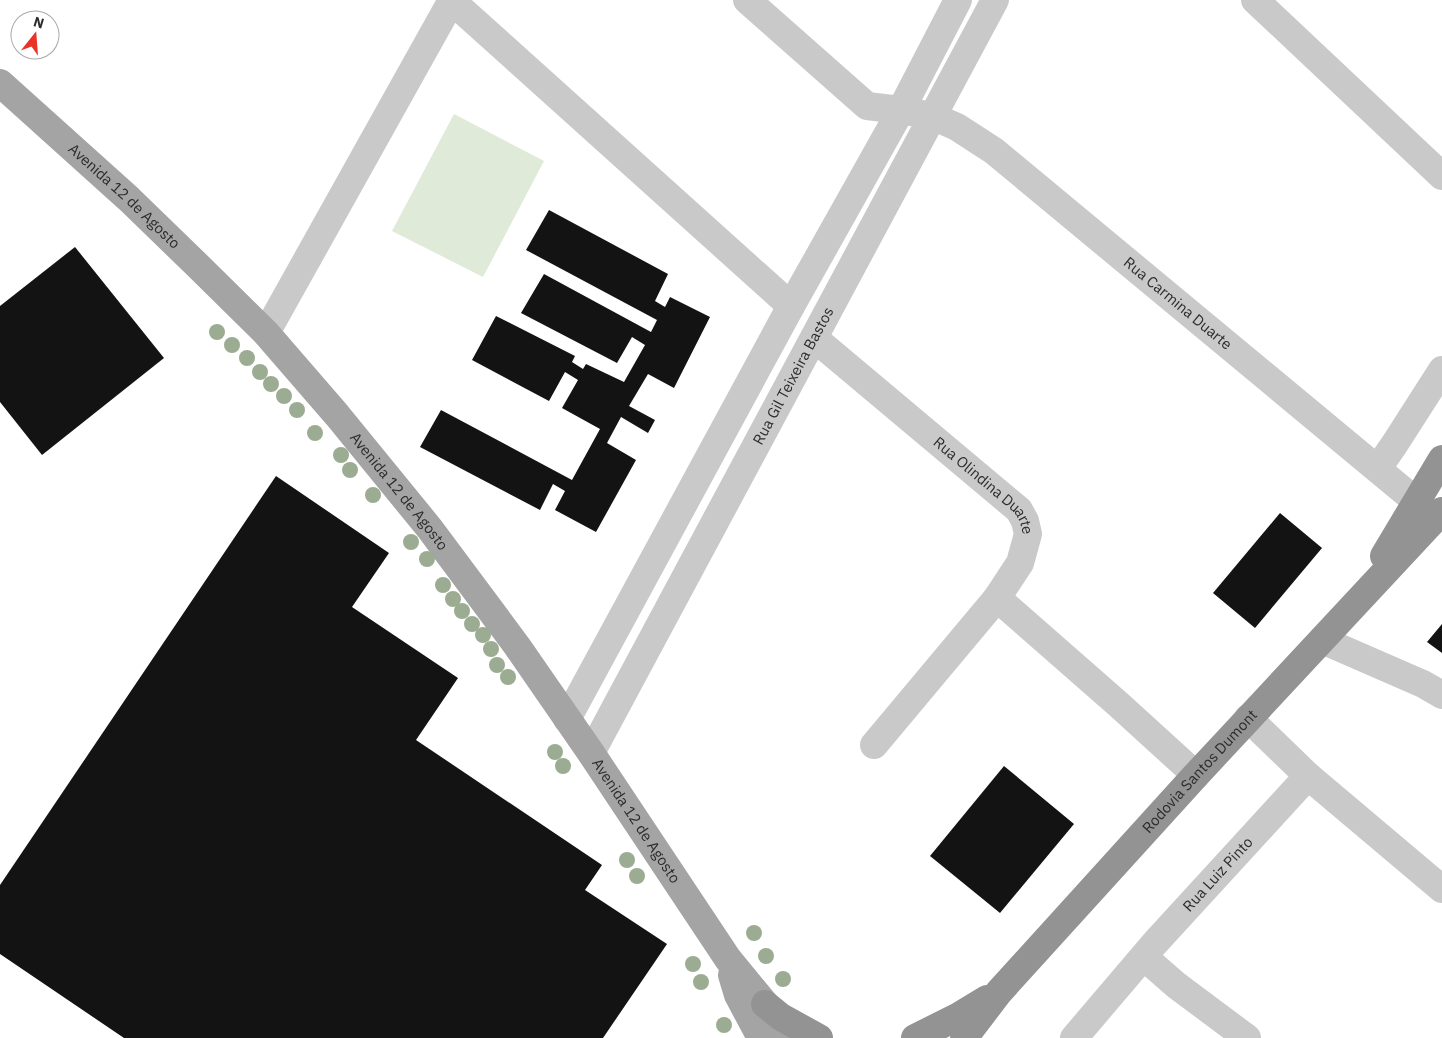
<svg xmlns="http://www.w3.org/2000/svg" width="1442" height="1038" font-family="'IBM Plex Sans',sans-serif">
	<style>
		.green { fill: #e0ead8 }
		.building { fill: #131313 }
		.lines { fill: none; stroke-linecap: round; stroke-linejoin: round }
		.minor { stroke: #c9c9c9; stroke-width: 28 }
		.major { stroke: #a4a4a4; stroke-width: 28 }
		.highway { stroke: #939393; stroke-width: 28 }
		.tree { fill: #9bac92 }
		.labels { text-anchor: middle; stroke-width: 5; stroke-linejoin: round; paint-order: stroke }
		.street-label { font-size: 15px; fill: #2c2c2c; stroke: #fff }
	</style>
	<rect width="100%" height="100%" fill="#fff"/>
	<polygon class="green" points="454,114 544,161 483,277 392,231"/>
	<g class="building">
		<polygon points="549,210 668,274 655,301 665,307 670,297 710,317 674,388 648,374 629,406 655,420 648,433 621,417 607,443 636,460 596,532 555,510 565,491 553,484 540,510 420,447 441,410 572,480 600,429 562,408 578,380 565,372 549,401 472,360 496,316 575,356 572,362 583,369 586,364 624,382 645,345 632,337 617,363 521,313 544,274 651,332 657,320 526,250"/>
		<polygon points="75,247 164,358 42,455 0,402 0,306"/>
		<polygon points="276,476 389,553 352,607 458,678 416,740 602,865 585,890 667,944 603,1038 124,1038 0,954 0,885"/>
		<polygon points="1280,513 1322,548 1255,628 1213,593"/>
		<polygon points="1442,624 1442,653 1427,642"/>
		<polygon points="1004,766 1074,824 1000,913 930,856"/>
	</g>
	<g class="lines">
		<g class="minor">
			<path id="s1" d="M747 0 867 106 901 110 932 116 957 127 994 151 1417 502"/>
			<polyline points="1255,0 1442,176"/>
			<polyline points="452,1 791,306"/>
			<polyline points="266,333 452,0"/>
			<path id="s2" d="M814 338 1019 510 1025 521 1028 534 1020 563 997 598 874 745"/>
			<polyline points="1378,468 1394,445 1442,370"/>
			<polyline points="997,598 1118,704 1196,775"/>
			<polyline points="1322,640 1423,684 1442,695"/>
			<polyline points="567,719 791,306 901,110 958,0"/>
			<path id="s3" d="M591 753 995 0"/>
			<polyline points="1308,776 1442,889"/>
			<polyline points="1144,957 1176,985 1247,1038"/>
			<path id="s4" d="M1074 1038 1154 944 1308 776 1248 718"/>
		</g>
		<g class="major">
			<path id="s5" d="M0 83 129 199 196 264 266 333 337 415 430 529 517 646 591 753 728 959 765 1004 788 1038"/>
			<polyline points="732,975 738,995 761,1038"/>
		</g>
		<g class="highway">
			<polyline points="1384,556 1442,459"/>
			<polyline points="765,1004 781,1017 819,1038"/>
			<polyline points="915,1038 959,1016 987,999"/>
			<path id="s6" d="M964 1038 999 992 1196 775 1442 511"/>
		</g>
	</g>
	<g class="tree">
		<circle cx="217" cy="332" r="8"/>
		<circle cx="232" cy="345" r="8"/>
		<circle cx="247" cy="358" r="8"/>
		<circle cx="260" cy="372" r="8"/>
		<circle cx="271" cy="384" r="8"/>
		<circle cx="284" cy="396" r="8"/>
		<circle cx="297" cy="410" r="8"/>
		<circle cx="315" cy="433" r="8"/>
		<circle cx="341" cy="455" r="8"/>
		<circle cx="350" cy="470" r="8"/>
		<circle cx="373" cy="495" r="8"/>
		<circle cx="411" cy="542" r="8"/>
		<circle cx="427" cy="559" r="8"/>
		<circle cx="443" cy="585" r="8"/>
		<circle cx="453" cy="599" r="8"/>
		<circle cx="462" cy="611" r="8"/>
		<circle cx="472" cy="624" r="8"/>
		<circle cx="483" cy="635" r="8"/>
		<circle cx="491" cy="649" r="8"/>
		<circle cx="497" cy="665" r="8"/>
		<circle cx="508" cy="677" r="8"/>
		<circle cx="555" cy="752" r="8"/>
		<circle cx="563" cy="766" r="8"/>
		<circle cx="627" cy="860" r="8"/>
		<circle cx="637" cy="876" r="8"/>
		<circle cx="754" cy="933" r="8"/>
		<circle cx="766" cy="956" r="8"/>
		<circle cx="693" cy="964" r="8"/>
		<circle cx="783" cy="979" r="8"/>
		<circle cx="701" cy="982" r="8"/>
		<circle cx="724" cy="1025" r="8"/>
	</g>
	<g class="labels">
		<g class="street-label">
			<text dy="5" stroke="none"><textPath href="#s5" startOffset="168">Avenida 12 de Agosto</textPath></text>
			<text dy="5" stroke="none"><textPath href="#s1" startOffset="536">Rua Carmina Duarte</textPath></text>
			<text dy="5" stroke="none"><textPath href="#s3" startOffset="428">Rua Gil Teixeira Bastos</textPath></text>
			<text dy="5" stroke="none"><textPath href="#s2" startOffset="226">Rua Olindina Duarte</textPath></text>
			<text dy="5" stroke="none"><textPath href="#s5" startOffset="572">Avenida 12 de Agosto</textPath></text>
			<text dy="5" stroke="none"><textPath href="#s6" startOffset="356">Rodovia Santos Dumont</textPath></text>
			<text dy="5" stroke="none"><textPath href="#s5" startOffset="978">Avenida 12 de Agosto</textPath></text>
			<text dy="5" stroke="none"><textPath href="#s4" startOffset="218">Rua Luiz Pinto</textPath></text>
		</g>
	</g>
	<g transform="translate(35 35) rotate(17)"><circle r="24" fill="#ffffff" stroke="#ababab"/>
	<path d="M0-4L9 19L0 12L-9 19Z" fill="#e93228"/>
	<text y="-8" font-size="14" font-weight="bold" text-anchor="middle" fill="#2c2c2c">N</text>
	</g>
</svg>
